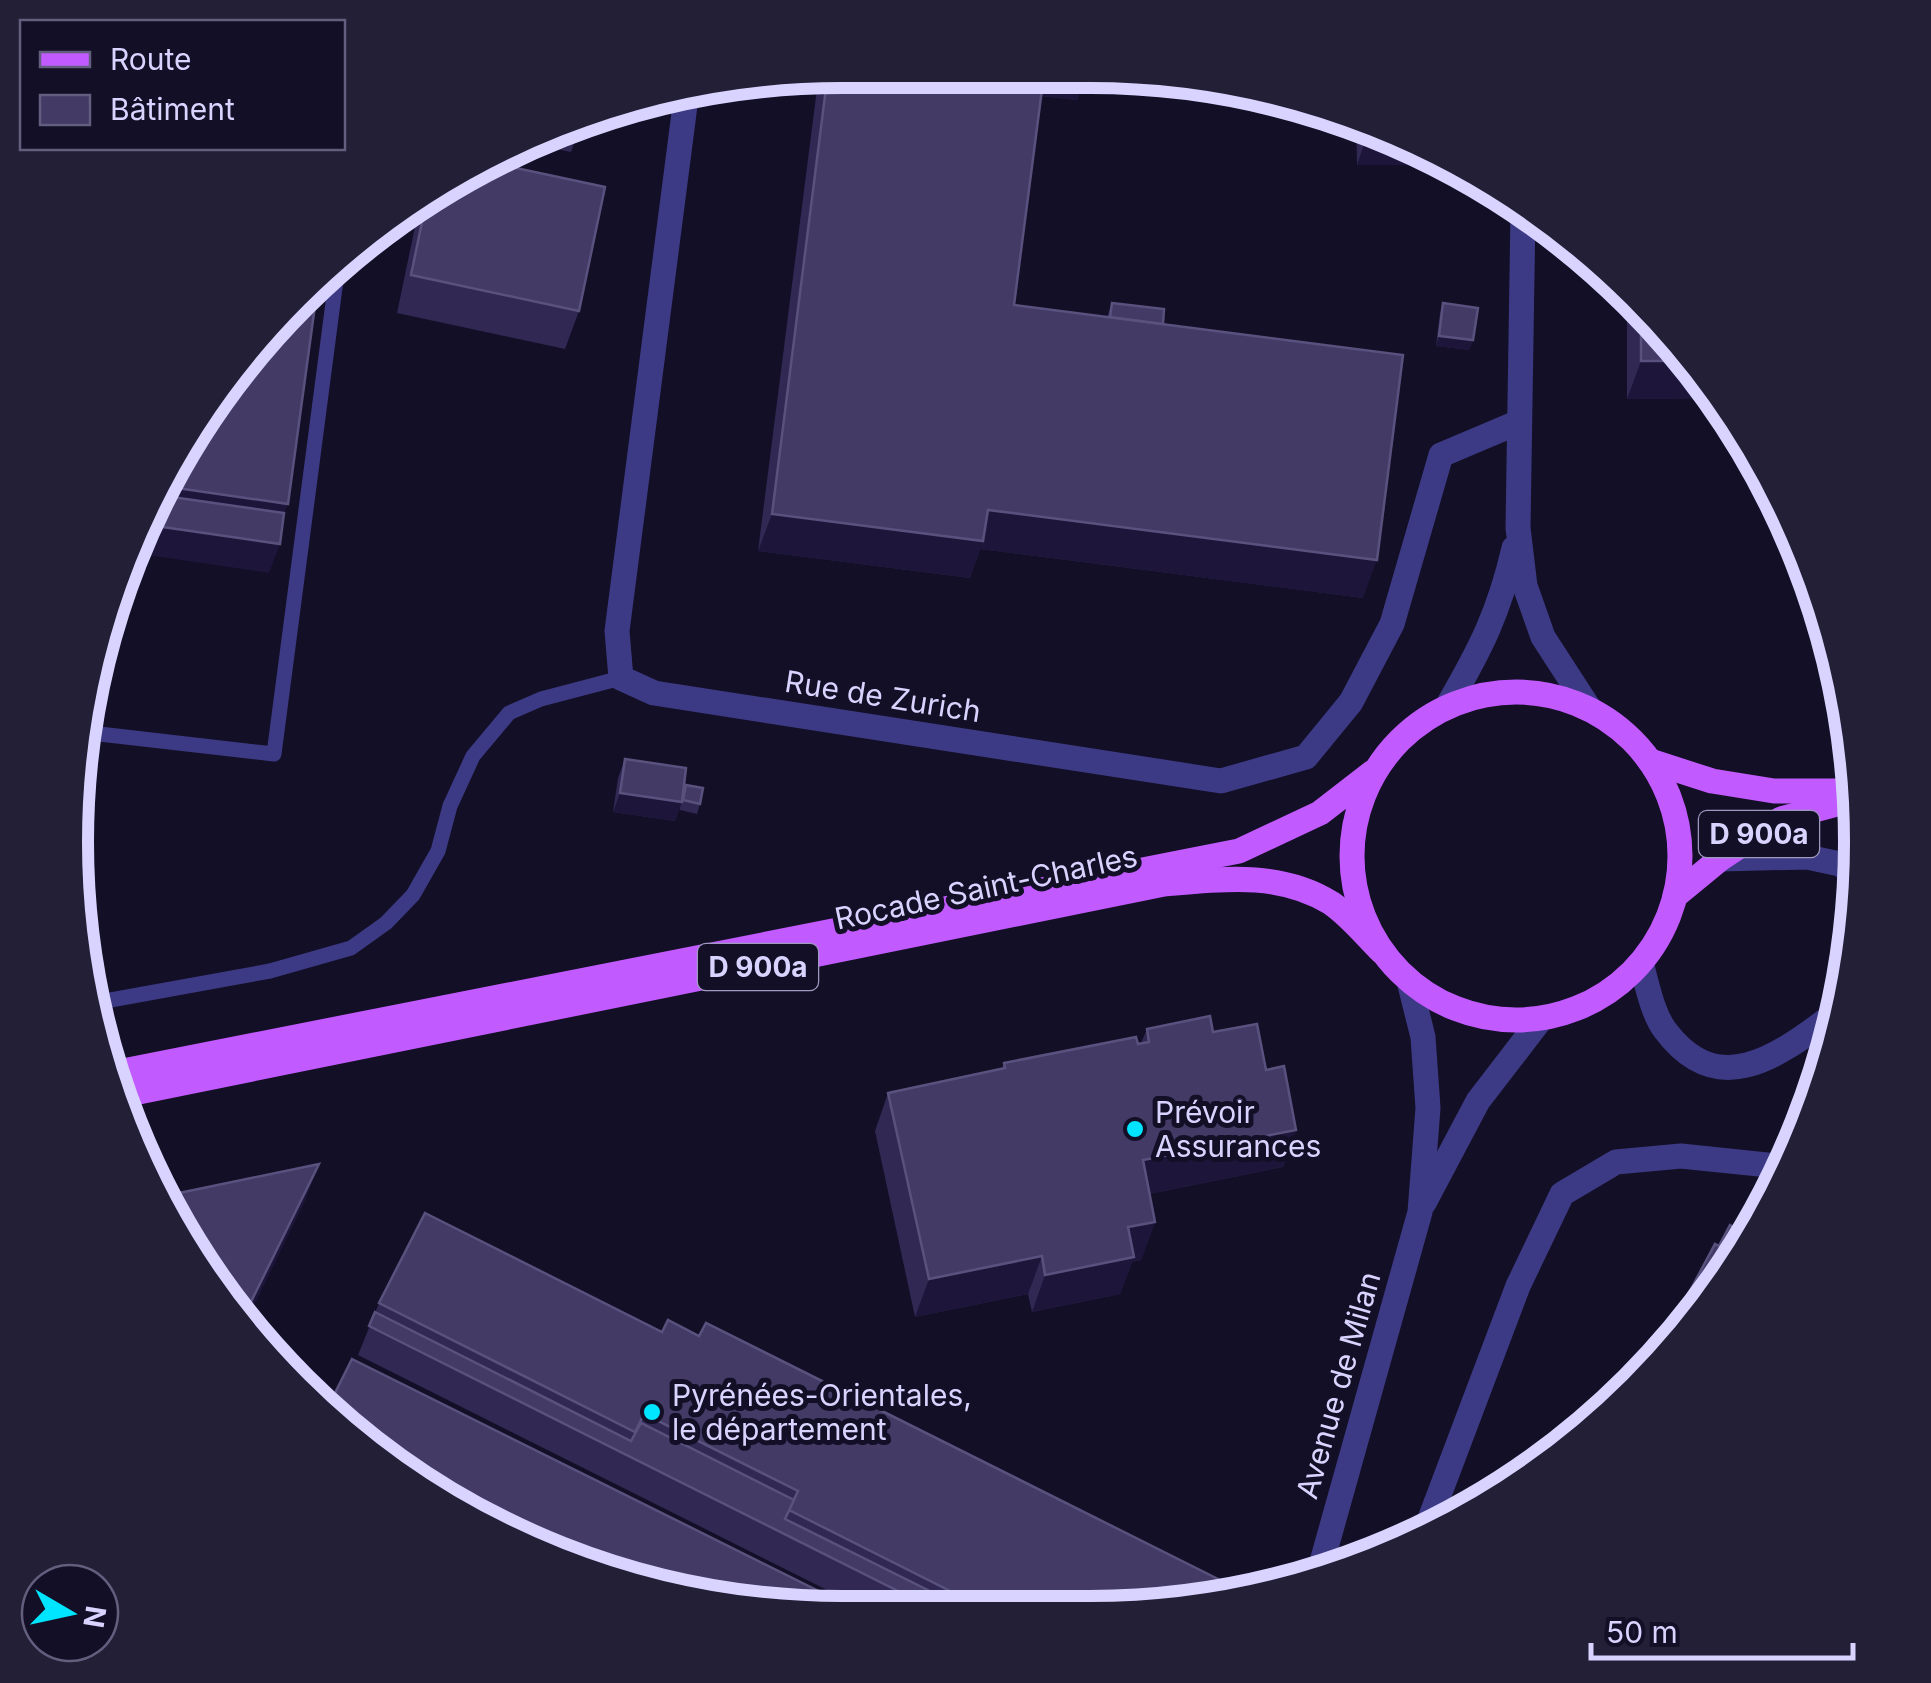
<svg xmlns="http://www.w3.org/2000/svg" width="1931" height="1683" font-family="Inter,sans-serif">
	<rect width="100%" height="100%" fill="#130f26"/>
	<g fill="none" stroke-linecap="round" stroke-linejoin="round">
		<g stroke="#3d3a85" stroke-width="15">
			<polyline points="82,732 274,754 339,257"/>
			<polyline points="94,1003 270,971 351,948 386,923 413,895 438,851 450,806 473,756 509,713 541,699 621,678"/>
		</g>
		<g stroke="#3d3a85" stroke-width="25">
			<polyline points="687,90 617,631 621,678 654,693 1221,781 1306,757 1351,702 1392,624 1441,455 1519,422"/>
			<polyline points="1523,212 1518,528 1525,586 1543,637 1589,708"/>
			<path d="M1448 705C1481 648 1499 613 1514 548"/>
			<polyline points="1720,859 1807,857 1840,864 1859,878"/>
			<path d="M1641 963C1647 983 1652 1013 1665 1030 1721 1105 1784 1051 1840 1010"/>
			<polyline points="1424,1203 1478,1101 1541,1019"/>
			<polyline points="1425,1532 1518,1286 1562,1194 1616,1162 1681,1156 1787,1167"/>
			<polyline points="1318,1576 1420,1212 1428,1108 1423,1037 1409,981"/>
		</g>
		<g stroke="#c25bff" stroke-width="25">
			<circle cx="1516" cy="856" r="164"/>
			<polyline points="1650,761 1712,781 1774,791 1851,791"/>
			<polyline points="1675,896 1720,859 1781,819 1856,799"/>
			<polyline points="108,1074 1239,851 1320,813 1373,772"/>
			<path d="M114 1097 1164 884C1221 879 1280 871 1331 903 1349 915 1366 936 1382 952"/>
		</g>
	</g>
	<g fill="#312854">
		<polygon points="842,70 1086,75 1077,100 1041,96 1014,305 1107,317 1112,303 1163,324 1363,598 980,549 970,578 758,551 819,73"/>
		<polygon points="582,119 571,152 522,142"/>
		<polygon points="1356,119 1456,165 1357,165"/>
		<polygon points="483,161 579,311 565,349 397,313 420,203"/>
		<polygon points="1627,298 1670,333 1717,398 1627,399"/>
		<polygon points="1443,303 1473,340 1469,350 1436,346 1440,313"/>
		<polygon points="625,759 683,792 686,785 700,804 697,814 680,810 680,807 675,821 613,812 618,778"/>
		<polygon points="1147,1029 1213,1032 1266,1070 1296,1130 1283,1167 1149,1194 1155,1222 1141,1260 1132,1262 1120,1294 1032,1312 1028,1294 915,1317 875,1131 888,1093 1002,1068 1004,1063 1141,1043"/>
		<polygon points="379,1303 662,1332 1141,1611 873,1613 358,1355"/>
		<polygon points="352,1359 413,1483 326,1412"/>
	</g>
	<g fill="#1d163a">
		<polygon points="1040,74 1086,75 1077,100 1032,95"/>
		<polygon points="1370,127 1373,127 1456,165 1357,165"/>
		<polygon points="1439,336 1473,340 1469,350 1436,346"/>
		<polygon points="1641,361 1690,361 1717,398 1627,399"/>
		<polygon points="163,486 288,504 274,542 142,523"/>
		<polygon points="988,510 1377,560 1363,598 980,549 970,578 758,551 772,514"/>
		<polygon points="142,524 280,544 269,573 127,552"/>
		<polygon points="620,793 682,802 675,821 613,812"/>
		<polygon points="1296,1130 1283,1167 1129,1198 1143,1160"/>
		<polygon points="319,1164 305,1201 246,1322 243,1318"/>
		<polygon points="1155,1222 1141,1260 1132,1262 1120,1294 1032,1312 1045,1275 1128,1227"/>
		<polygon points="1042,1256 1028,1294 915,1317 929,1279"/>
	</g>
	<g fill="#433a66" stroke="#5a527e" stroke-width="2.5">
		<polygon points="842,70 1044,74 1014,305 1403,355 1377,560 988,510 983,541 772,514 828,72"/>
		<polygon points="483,161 605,187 579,311 411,275 427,198"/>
		<polygon points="319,276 288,504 163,486 229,372"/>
		<polygon points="1112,303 1164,309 1163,324 1110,317"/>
		<polygon points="1443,303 1478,308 1473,340 1439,336"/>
		<polygon points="1641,309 1670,333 1690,361 1641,361"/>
		<polygon points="158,495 284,513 280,544 142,524"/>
		<polygon points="625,759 686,768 682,802 620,793"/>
		<polygon points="686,785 703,788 700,804 683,800"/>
		<polygon points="1210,1016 1213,1032 1257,1024 1266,1070 1284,1066 1296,1130 1143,1160 1155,1222 1128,1227 1134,1257 1045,1275 1042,1256 929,1279 888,1093 1005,1068 1004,1063 1136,1037 1138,1044 1149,1042 1147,1029"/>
		<polygon points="319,1164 243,1318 174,1228 160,1197"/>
		<polygon points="1769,1186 1777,1190 1701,1312 1655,1361 1653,1360 1715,1244 1733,1253"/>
		<polygon points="425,1213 662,1332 668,1320 699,1336 706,1323 1222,1581 1214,1597 1141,1611 992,1612 789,1510 798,1491 644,1414 635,1432 379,1303"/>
		<polygon points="1730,1225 1744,1233 1733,1253 1719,1246"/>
		<polygon points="375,1312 631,1441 641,1423 794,1500 785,1519 972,1612 940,1612 369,1326"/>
		<polygon points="352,1359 863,1613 841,1613 692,1598 547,1554 413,1483 376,1453 367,1432 326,1411"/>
	</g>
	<g fill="#00e5ff" stroke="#130f26" stroke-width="4">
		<circle cx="1135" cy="1129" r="10"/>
		<circle cx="652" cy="1412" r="10"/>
	</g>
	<g text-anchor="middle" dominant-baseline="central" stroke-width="10" stroke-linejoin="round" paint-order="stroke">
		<g fill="#130f26" stroke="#9e99be" stroke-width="2.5">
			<rect x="1699" y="811" width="120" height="46" rx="8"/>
			<rect x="698" y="944" width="120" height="46" rx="8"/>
		</g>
		<g font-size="28" font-weight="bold" fill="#d9d4ff">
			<text x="1759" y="834">D 900a</text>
			<text x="758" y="967">D 900a</text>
		</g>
		<g font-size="30" fill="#d9d4ff" stroke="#130f26">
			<text transform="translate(883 696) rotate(9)">Rue de Zurich</text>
			<text transform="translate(986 887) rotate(-12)">Rocade Saint-Charles</text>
			<text transform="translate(1338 1385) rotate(-74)">Avenue de Milan</text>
		</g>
		<g font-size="30" fill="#d9d4ff" stroke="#130f26" text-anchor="start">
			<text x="1155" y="1112">Prévoir<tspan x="1155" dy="34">Assurances</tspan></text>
			<text x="672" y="1395">Pyrénées-Orientales,<tspan x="672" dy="34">le département</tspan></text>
		</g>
	</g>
	<path d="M0 0H1931V1683H0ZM842 88H1090A754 754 0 0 1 1844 842V842A754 754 0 0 1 1090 1596H842A754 754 0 0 1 88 842V842A754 754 0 0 1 842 88Z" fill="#231f37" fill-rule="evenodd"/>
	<path fill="none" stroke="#d9d4ff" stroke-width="12" d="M842 88H1090A754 754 0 0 1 1844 842V842A754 754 0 0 1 1090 1596H842A754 754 0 0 1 88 842V842A754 754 0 0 1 842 88Z"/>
	<rect x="20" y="20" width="325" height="130" fill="#130f26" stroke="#625e7d" stroke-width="2.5"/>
	<rect x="40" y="52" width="50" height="15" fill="#c25bff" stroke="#625e7d" stroke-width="2.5"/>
	<text x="110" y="70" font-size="30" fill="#d9d4ff">Route</text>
	<rect x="40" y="95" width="50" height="30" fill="#433a66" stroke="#625e7d" stroke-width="2.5"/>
	<text x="110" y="120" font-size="30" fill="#d9d4ff">Bâtiment</text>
	<g transform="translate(70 1613) rotate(99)"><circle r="48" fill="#130f26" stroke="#625e7d" stroke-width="2.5"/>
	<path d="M0-8L18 38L0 25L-18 38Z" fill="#00e5ff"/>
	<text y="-15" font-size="28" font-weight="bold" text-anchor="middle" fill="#d9d4ff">N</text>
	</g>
	<path d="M1591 1643v15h262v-15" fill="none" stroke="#d9d4ff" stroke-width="5"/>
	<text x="1606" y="1643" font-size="30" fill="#d9d4ff" stroke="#130f26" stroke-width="8" paint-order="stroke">50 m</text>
</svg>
